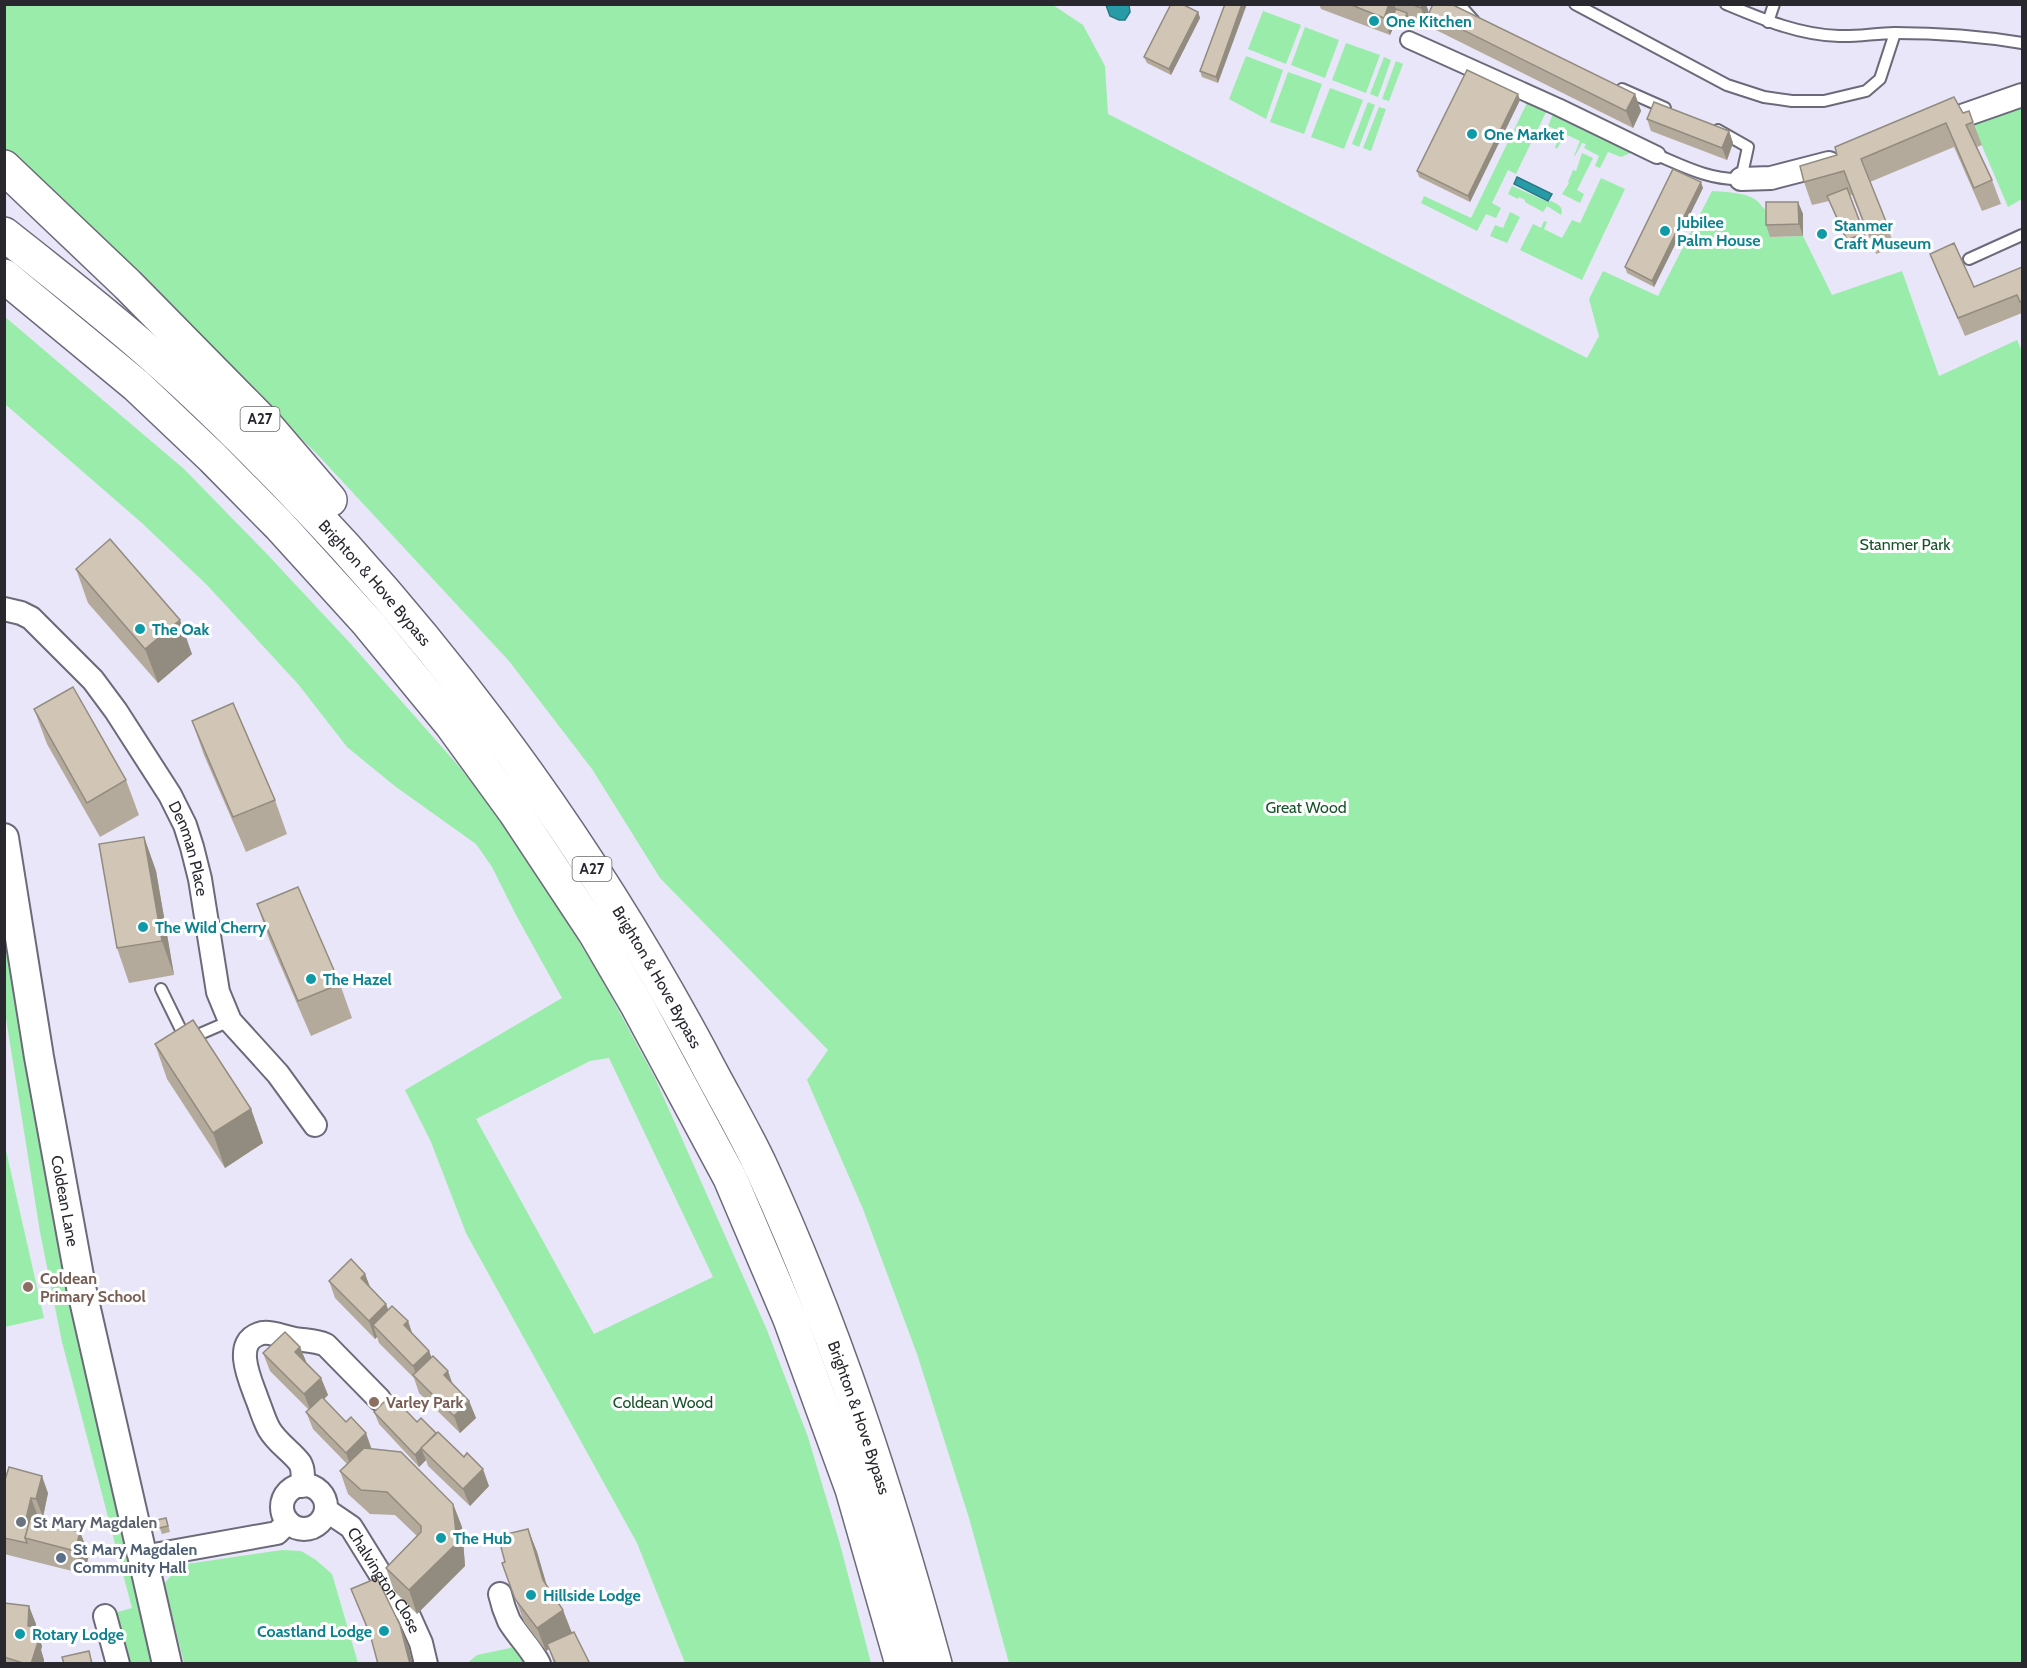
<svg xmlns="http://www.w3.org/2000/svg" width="2027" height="1668" font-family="Cabin,sans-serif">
	<rect width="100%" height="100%" fill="#e9e6f9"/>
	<g fill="#9aecaa" fill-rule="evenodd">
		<path d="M4 5H1053L1083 25 1105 66 1108 114 1587 358 1599 336 1589 299 1603 271 1658 296 1712 191C1726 192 1744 192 1756 200 1761 204 1764 210 1770 214L1771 237 1803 236 1832 295 1902 271 1939 376 2017 340 2022 351V1663H1009L969 1518 917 1354 863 1209 807 1080 828 1050 660 878 592 769 509 661 316 453 5 153Z"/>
		<polygon points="1263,11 1301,25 1286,64 1248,49"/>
		<polygon points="1305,27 1339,40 1325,78 1291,65"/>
		<polygon points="1346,43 1380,55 1366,93 1332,80"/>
		<polygon points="1246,56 1283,70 1266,119 1229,99"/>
		<polygon points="1384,57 1391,60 1378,97 1370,94"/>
		<polygon points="1396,61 1403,64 1389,101 1382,99"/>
		<polygon points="1288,72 1322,84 1304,134 1270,122"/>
		<polygon points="1330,88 1363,100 1344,149 1311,137"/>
		<polygon points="2022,100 2022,199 2008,207 1971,120"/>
		<polygon points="1528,101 1547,110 1516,174 1508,170 1492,203 1501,208 1496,218 1486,214 1477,231 1421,203 1424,196 1471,218"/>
		<polygon points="1368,102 1375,105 1359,147 1352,144"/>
		<polygon points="1379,107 1386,109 1371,151 1363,148"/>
		<polygon points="1553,114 1633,152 1621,157 1608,152 1600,168 1595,166 1599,156 1584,148 1586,144 1582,143 1575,156 1574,156 1580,141 1565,134 1557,149 1555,147 1562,132 1548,126"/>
		<polygon points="1582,153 1593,158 1577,190 1584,194 1580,203 1562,194 1569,183 1568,182 1573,170 1576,171"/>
		<polygon points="1601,178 1625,189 1582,280 1520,250 1533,224 1541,228 1544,221 1547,222 1544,229 1562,238 1572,220 1580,223"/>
		<path d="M1512 186 1548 202 1551 201C1558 204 1564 207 1561 215L1547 206 1543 212 1525 202V200L1519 197 1518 199 1508 194Z"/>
		<polygon points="1510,212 1520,217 1507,243 1490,236 1495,225 1503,228"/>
		<path d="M4 316 184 469 266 553 350 643 456 763 490 805 547 890 600 976 655 1078 767 1330 808 1437 840 1544 871 1663H685L637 1543 466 1233 431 1142 405 1090 562 998 516 915 492 867 476 844 396 787 347 747 298 684 207 585 143 524 5 404ZM609 1058 713 1277 594 1334 476 1119 590 1061Z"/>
		<polygon points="4,906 158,1663 107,1663 97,1618 132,1608 62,1342 40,1232 5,1012"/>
		<polygon points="5,1146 44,1318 5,1327 4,1327"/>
		<polygon points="282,1550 301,1551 316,1560 332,1574 358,1663 184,1663 164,1584 180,1565"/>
		<polygon points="519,1646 531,1664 466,1664 477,1655"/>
	</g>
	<g fill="#279ca7" stroke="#287983" stroke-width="1.5">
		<polygon points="1106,5 1129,5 1130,12 1125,20 1119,20 1110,16"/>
		<polygon points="1517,177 1552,194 1548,201 1514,184"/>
	</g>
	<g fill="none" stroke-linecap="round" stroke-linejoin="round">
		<g stroke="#6c697a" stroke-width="14">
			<g id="service">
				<polyline points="1459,4 1474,21"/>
				<path d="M1575 4 1727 85 1764 97 1792 101H1824L1866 91 1880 79 1895 33C1876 33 1857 37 1839 36 1799 35 1762 19 1726 4"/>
				<polyline points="1768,22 1774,4"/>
				<path d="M1895 33C1938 33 1980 36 2022 43"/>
				<polyline points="1622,89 1665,108"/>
				<path d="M1657 155C1685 167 1710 180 1741 179L1748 147 1718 130"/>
				<polyline points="1969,259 2022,235"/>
				<polyline points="161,989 186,1040 230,1021"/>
			</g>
		</g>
		<g stroke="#6c697a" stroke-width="20">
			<polyline id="pedestrian" points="1409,40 1558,107 1657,155"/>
		</g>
		<g stroke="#6c697a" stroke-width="26">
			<g id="minor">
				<polyline points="1942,123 2022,95"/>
				<polyline points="1741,179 1771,178 1829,163"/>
				<path id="s1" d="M4 609 21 613 31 618 93 680 116 711 170 795 185 825 192 847 200 879 218 992 230 1021 278 1074 315 1125"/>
				<circle cx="304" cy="1507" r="22"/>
				<path d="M302 1486C303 1478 304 1470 300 1463 291 1451 277 1443 269 1429 264 1420 261 1409 257 1399 251 1382 232 1343 259 1334 268 1330 285 1337 295 1339 306 1341 315 1340 326 1345L379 1399"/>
				<path id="s2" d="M326 1510 351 1527 387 1585 408 1614 421 1643 426 1664"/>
				<polyline points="143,1557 277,1533 288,1522"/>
				<path d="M500 1594C502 1603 505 1612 509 1621 518 1636 531 1648 539 1664"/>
				<polyline points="105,1616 118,1664"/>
			</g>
		</g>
		<g stroke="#6c697a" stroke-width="32">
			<g id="tertiary">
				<path id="s3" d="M4 838 39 1057 81 1287 167 1664"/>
			</g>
		</g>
		<g stroke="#6c697a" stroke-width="36">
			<g id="trunk">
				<polyline points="4,167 128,285 264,423 330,500"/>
				<path id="s4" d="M4 234C57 276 110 317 160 362 225 420 286 483 345 547 484 701 603 870 701 1053 721 1092 744 1130 762 1169 835 1328 889 1495 935 1664"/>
				<polyline points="4,276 136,385 213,458 279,525 368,623 451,724 515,812 595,933 637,1005 730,1178 790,1319 852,1489 902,1664"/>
			</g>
		</g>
		<use href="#service" stroke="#fff" stroke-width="10"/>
		<use href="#pedestrian" stroke="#fff" stroke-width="16"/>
		<use href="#minor" stroke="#fff" stroke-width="22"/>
		<use href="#tertiary" stroke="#fff" stroke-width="28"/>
		<use href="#trunk" stroke="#fff" stroke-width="33"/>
	</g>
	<g fill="#b4aa9c">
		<polygon points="1225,4 1218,83 1202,77 1200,71"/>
		<polygon points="1319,4 1426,4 1430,17 1427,26 1409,19 1406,28 1395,24 1390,35 1321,9"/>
		<polygon points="1198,12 1200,18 1171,75 1147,63 1144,57"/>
		<polygon points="1429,13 1635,94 1641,111 1633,128 1436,30"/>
		<polygon points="1520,100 1470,202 1419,177 1417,171"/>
		<polygon points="1963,113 1973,122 1982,145 1977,147 1992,180 2001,204 1982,211 1954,147 1870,182 1895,247 1876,254 1852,195 1850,195 1869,244 1851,252 1829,201 1812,205 1804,182 1837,155"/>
		<polygon points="1647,119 1729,131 1733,143 1727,160 1651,131"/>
		<polygon points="1703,188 1654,287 1627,273 1625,267"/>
		<polygon points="1798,202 1803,214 1803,236 1770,237 1766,225"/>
		<polygon points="1930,254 1974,287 2022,267 2022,313 1965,336 1937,271"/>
		<polygon points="76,569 192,654 158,683 88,603"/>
		<polygon points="34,709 126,780 139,815 100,837 47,744"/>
		<polygon points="192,721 275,800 287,834 246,852 204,755"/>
		<polygon points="144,837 156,871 174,975 129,983 117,948"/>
		<polygon points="257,904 340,984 352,1018 311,1036 269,939"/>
		<polygon points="155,1044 251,1109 263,1143 225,1168 167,1079"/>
		<polygon points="365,1274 370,1288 386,1304 388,1310 408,1321 412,1333 429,1351 431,1357 452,1383 469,1401 476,1418 460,1433 419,1393 414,1378 379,1343 377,1337 375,1339 335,1298 329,1281"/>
		<polygon points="300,1347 306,1362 321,1378 328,1395 324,1399 372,1449 453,1504 462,1527 465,1566 417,1614 394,1591 386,1568 417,1536 395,1515 370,1514 348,1494 340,1471 347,1464 313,1429 306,1412 309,1410 270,1371 263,1353"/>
		<polygon points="374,1412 417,1422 489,1486 470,1506 428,1466 426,1460 419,1467 379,1424"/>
		<polygon points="4,1483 48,1493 43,1517 38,1516 36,1521 80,1532 89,1555 84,1574 4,1554"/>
		<polygon points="157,1520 168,1524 170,1532 162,1534"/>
		<polygon points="528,1529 537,1552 546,1584 572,1633 590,1664 554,1664 549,1649 546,1651 524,1622 502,1563 505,1562"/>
		<polygon points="351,1589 409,1648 373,1644"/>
		<polygon points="4,1603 36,1624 35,1628 42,1646 41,1650 44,1660 43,1664 4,1664"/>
	</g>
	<g fill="#928b7f">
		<polygon points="1242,4 1247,4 1218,83 1216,77"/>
		<polygon points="1389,4 1394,4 1398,15 1392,18 1395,24 1390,35 1384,18"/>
		<polygon points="1422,4 1426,4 1430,17 1427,26 1421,8"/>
		<polygon points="1198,12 1200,18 1171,75 1169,69"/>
		<polygon points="1407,13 1410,19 1406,28 1404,22"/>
		<polygon points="1518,94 1520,100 1470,202 1468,196"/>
		<polygon points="1635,94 1641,111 1633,128 1626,111"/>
		<polygon points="1729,131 1733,143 1727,160 1722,148"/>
		<polygon points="1701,182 1703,188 1654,287 1652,281"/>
		<polygon points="1798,202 1803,214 1803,236 1799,224"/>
		<polygon points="180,620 192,654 158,683 145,649"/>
		<polygon points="144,837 156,871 174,975 162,941"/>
		<polygon points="251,1109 263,1143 225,1168 213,1133"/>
		<polygon points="365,1274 372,1292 361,1278"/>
		<polygon points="386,1304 393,1322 373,1325 377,1337 375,1339 369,1321"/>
		<polygon points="408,1321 414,1339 404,1325"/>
		<polygon points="300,1347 307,1364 295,1352"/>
		<polygon points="429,1351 436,1368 419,1381 413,1366"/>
		<polygon points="448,1371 454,1388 444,1375"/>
		<polygon points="321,1378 328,1395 311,1412 304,1394"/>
		<polygon points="469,1401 476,1418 460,1433 454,1416"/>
		<polygon points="366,1433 372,1450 352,1470 346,1453"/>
		<polygon points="421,1448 426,1460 419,1467 415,1455"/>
		<polygon points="483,1469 489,1486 470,1506 463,1489"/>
		<polygon points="42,1476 48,1493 43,1517 36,1499"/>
		<polygon points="31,1498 38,1516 31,1540 25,1523"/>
		<polygon points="453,1504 462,1527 465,1566 417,1614 409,1590"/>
		<polygon points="528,1529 537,1552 552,1603 543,1580"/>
		<polygon points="80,1532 89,1555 84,1574 75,1551"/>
		<polygon points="29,1606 36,1624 35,1629 42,1646 41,1650 44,1660 43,1664 31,1664 28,1626"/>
		<polygon points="563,1610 572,1633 546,1651 537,1628"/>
		<polygon points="400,1625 409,1648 413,1664 410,1664"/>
	</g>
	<g fill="#d1c6b5" stroke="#928b7f" stroke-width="1.5">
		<polygon points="1171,4 1182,4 1198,12 1169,69 1144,57"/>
		<polygon points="1225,4 1242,4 1216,77 1200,71"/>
		<polygon points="1349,4 1389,4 1384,18"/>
		<polygon points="1411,4 1422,4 1421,8"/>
		<polygon points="1433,4 1451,4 1635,94 1626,111 1429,13"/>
		<polygon points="1396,9 1407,13 1404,22 1392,18"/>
		<polygon points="1467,70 1518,94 1468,196 1417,171"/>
		<polygon points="1954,97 1963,113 1969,111 1973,122 1966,125 1992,180 1974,188 1946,123 1861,159 1887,224 1867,231 1844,171 1804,182 1800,166 1837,155 1835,147"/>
		<polygon points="1654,102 1729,131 1722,148 1647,119"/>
		<polygon points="1673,169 1701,182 1652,281 1625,267"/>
		<polygon points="1847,188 1864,233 1847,240 1827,196"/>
		<polygon points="1766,202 1798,202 1799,224 1766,225"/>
		<polygon points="1954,243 1974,287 2022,267 2022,301 2020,302 2017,295 1958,318 1930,254"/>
		<polygon points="110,539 180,620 145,649 76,569"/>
		<polygon points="73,687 126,780 87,803 34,709"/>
		<polygon points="233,703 275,800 233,817 192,721"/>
		<polygon points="144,837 162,941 117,948 99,844"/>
		<polygon points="298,887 340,984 298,1001 257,904"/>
		<polygon points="193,1020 251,1109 213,1133 155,1044"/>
		<polygon points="351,1259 365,1274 361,1278 386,1304 369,1321 329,1281"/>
		<polygon points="392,1306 408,1321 404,1325 429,1351 413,1366 373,1325"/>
		<polygon points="285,1332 300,1347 295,1352 321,1378 304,1394 263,1353"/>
		<polygon points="433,1356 448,1371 444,1375 469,1401 454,1416 413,1375"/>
		<polygon points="391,1395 417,1422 421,1418 436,1433 415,1455 374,1412"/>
		<polygon points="322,1397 346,1422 351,1417 366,1433 346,1453 306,1412"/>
		<polygon points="438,1432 464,1457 467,1453 483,1469 463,1489 421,1448"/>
		<polygon points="364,1448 401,1452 453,1504 457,1543 409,1590 386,1568 421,1532 421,1526 387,1492 361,1490 340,1471"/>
		<polygon points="9,1467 42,1476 36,1499 31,1498 25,1523 29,1524 25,1538 27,1543 4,1538 4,1483"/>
		<polygon points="166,1518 168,1526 159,1528 157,1520"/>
		<polygon points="30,1519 80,1532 75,1551 25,1538"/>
		<polygon points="528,1529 543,1580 563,1610 537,1628 515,1599 502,1563 505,1562 498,1536"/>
		<polygon points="377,1578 400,1625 410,1664 378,1664 370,1634 351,1589"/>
		<polygon points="4,1603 29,1606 28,1626 36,1628 32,1640 38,1642 31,1664 26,1664 4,1657"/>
		<polygon points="574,1632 590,1664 556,1664 547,1644"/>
		<polygon points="89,1651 92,1664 64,1664 62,1657"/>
	</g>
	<g fill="#0f9aa8" stroke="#fff" stroke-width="2">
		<circle cx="1374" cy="21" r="6"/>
		<circle cx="1472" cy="134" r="6"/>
		<circle cx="1665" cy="231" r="6"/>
		<circle cx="1822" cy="234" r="6"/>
		<circle cx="140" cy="629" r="6"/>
		<circle cx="143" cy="927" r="6"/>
		<circle cx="311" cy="979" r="6"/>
		<circle cx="441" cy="1538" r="6"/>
		<circle cx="531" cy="1595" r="6"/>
		<circle cx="384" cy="1631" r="6"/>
		<circle cx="20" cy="1634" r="6"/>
	</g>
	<g fill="#8d6e63" stroke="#fff" stroke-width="2">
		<circle cx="28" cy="1287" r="6"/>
		<circle cx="374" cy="1402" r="6"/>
	</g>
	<circle fill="#6b7280" stroke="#fff" stroke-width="2" cx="21" cy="1522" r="6"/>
	<circle fill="#5c6f8a" stroke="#fff" stroke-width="2" cx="61" cy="1558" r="6"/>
	<g text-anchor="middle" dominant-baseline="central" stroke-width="6" stroke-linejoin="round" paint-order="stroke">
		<g fill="#fff" stroke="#69686d" stroke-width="1.5">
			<rect x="240.5" y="407" width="39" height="24" rx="4.5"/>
			<rect x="572.5" y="857" width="39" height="24" rx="4.5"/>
		</g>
		<g font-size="15" font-weight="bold" fill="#29282f">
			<text x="260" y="419">A27</text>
			<text x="592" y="869">A27</text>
		</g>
		<g font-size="16" font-weight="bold" fill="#0d838f" stroke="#fff" text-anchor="start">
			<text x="1386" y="21">One Kitchen</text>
			<text x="1484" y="134">One Market</text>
			<text x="1677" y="222">Jubilee<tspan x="1677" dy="18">Palm House</tspan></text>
			<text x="1834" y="225">Stanmer<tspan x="1834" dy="18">Craft Museum</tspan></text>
			<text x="152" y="629">The Oak</text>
			<text x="155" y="927">The Wild Cherry</text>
			<text x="323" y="979">The Hazel</text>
			<text x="453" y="1538">The Hub</text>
			<text x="543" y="1595">Hillside Lodge</text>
			<text x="372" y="1631" text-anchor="end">Coastland Lodge</text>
			<text x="32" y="1634">Rotary Lodge</text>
		</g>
		<g font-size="16" fill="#175328" stroke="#fff">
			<text x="1905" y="544">Stanmer Park</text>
			<text x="1306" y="807">Great Wood</text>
			<text x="663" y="1402">Coldean Wood</text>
		</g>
		<g font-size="16" fill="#29282f" stroke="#fff">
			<text stroke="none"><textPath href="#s4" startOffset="510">Brighton &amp; Hove Bypass</textPath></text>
			<text stroke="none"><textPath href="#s1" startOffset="312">Denman Place</textPath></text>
			<text stroke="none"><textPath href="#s4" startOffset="996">Brighton &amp; Hove Bypass</textPath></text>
			<text stroke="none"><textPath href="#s3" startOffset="368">Coldean Lane</textPath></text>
			<text stroke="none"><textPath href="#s4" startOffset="1482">Brighton &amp; Hove Bypass</textPath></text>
			<text stroke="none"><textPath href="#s2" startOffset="93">Chalvington Close</textPath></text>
		</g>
		<g font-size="16" font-weight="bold" fill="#785e54" stroke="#fff" text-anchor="start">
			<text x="40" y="1278">Coldean<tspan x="40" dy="18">Primary School</tspan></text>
			<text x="386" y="1402">Varley Park</text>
		</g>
		<g font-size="16" font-weight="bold" fill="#5b616d" stroke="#fff" text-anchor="start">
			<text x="33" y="1522">St Mary Magdalen</text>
		</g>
		<g font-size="16" font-weight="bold" fill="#4e5e75" stroke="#fff" text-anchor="start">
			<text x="73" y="1549">St Mary Magdalen<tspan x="73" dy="18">Community Hall</tspan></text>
		</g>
	</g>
	<rect width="2027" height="1668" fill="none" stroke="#29282f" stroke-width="12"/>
</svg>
